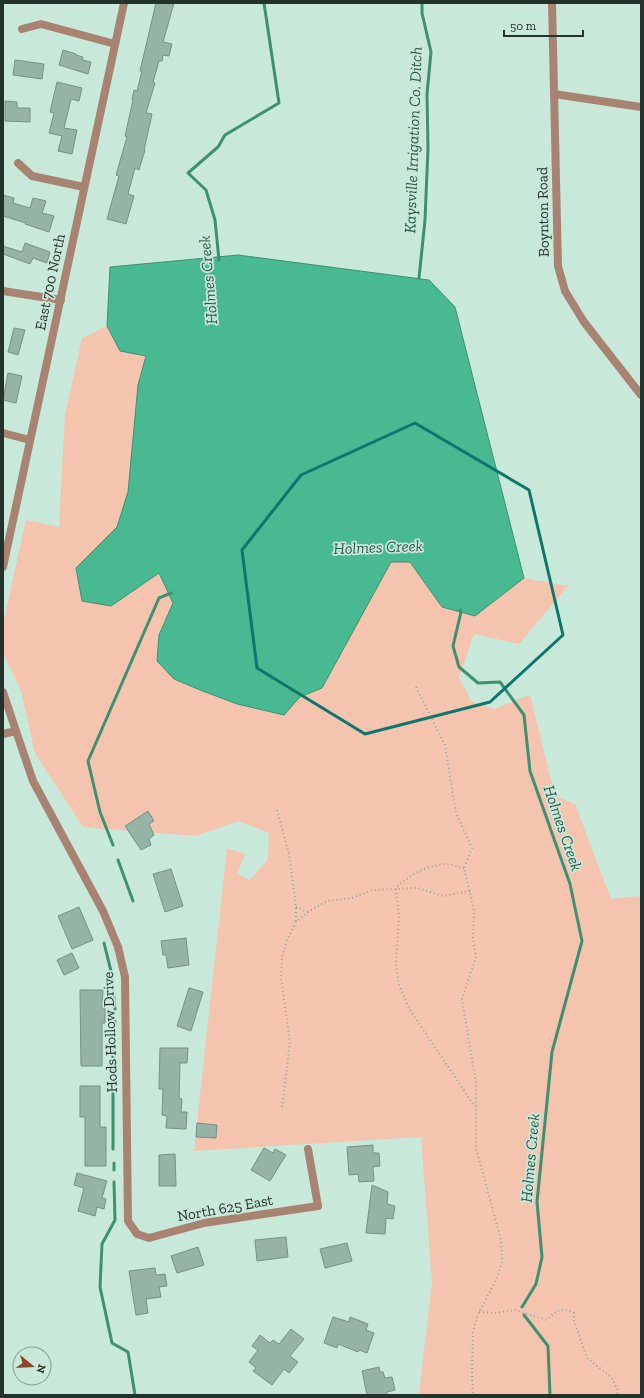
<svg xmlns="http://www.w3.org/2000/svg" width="644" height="1398" font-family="'Zilla Slab',serif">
	<rect width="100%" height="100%" fill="#c8e8da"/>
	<polygon fill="#f5c4ae" points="107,326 120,351 146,356 138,385 128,492 117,527 76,568 111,606 159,573 173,603 159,635 174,679 200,690 237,704 284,715 300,697 322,688 390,562 410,562 442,607 475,616 524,578 568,586 519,644 474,634 459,677 471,701 494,709 530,695 555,796 575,804 611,899 641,896 641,1395 419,1395 432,1282 421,1137 194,1151 227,848 245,854 237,874 250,880 268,859 269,833 239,821 196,836 83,827 35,753 21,691 3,653 3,624 26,520 59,527 65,415 82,338"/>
	<polygon fill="#48b991" stroke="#3e9073" points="238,255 429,280 455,307 524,578 475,616 442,607 410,562 391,562 322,688 300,697 284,715 237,704 200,690 174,679 157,661 159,635 173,603 159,573 111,606 82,601 76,568 117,527 128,492 138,385 146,356 120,351 107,326 110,267"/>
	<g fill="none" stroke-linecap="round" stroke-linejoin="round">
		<g stroke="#3e9073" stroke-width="3">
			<polyline points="219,260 215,220 206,190 188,173 218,147 225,135 279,103 264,3"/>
			<polyline points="419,278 425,220 428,148 427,94 431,52 422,13 422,3"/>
			<polyline points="460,610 461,612 453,646 459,667 478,683 500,682 524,715 530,771 570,884 582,941 552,1052 537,1202 542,1257 536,1284 522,1307"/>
			<polyline points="113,845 100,812 88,761 159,598 171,593"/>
			<polyline points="118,860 133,901"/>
			<polyline points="104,943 111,971 115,1009"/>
			<polyline points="114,1039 115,1021"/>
			<polyline points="113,1073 113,1048"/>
			<polyline points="113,1149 113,1085"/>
			<polyline points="114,1170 114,1163"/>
			<polyline points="114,1182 115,1220 102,1244 100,1287 112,1343 128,1352 135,1395"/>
			<polyline points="524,1315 548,1346 550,1395"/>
		</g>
	</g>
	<g fill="#95b4a6" stroke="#749285">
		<polygon points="156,3 174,3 163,42 172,44 169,56 163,55 162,61 159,61 153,82 155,83 146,113 152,114 144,150 145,150 139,170 135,168 128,194 134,196 126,224 107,219 119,176 116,175 127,137 125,136 133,100 132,100 134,90 137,91 142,71 140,71"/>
		<polygon points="63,50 76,54 76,55 83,57 82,60 91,62 88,74 59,65"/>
		<polygon points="15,60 44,64 42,79 13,75"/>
		<polygon points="57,82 82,88 79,101 71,99 64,128 77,130 72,154 58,151 62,136 49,133 54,113 50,112"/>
		<polygon points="5,101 17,102 17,108 30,108 30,122 5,121"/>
		<polygon points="3,195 14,198 13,203 30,208 33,198 46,201 42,213 54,216 49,232 25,224 26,223 3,216"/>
		<polygon points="25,243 50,252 47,263 33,258 30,264 3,254 3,246 22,252"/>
		<polygon points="14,328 25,330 18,355 8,352"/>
		<polygon points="8,373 22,376 16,403 3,400"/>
		<polygon points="148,811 154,821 149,824 154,835 149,839 151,845 141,850 125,826"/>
		<polygon points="171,869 183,906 165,912 153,874"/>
		<polygon points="79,907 93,940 72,949 58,916"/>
		<polygon points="186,938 189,965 168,968 166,955 163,955 161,941"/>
		<polygon points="72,953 79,968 64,975 57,960"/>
		<polygon points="189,988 203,992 191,1031 177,1026"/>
		<polygon points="80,990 103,990 102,1008 105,1008 105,1023 102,1023 102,1066 81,1066"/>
		<polygon points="160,1048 188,1048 187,1063 180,1063 179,1098 182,1099 181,1112 187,1112 186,1129 166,1128 167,1116 162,1115 163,1089 159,1089"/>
		<polygon points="80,1086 100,1086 100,1127 106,1127 106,1166 85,1166 85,1117 80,1117"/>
		<polygon points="197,1123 217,1125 216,1138 196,1137"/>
		<polygon points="373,1145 373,1153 379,1153 380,1166 373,1167 374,1181 359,1182 358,1174 349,1175 347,1147"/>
		<polygon points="264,1148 273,1153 275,1149 286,1155 270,1181 251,1170"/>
		<polygon points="175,1154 176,1186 159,1186 159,1155"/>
		<polygon points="77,1173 107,1181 102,1198 106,1199 104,1209 97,1207 95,1216 78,1211 84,1188 74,1185"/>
		<polygon points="372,1185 388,1192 387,1204 395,1206 393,1219 386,1218 385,1234 366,1233"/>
		<polygon points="286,1237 288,1257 257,1261 255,1240"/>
		<polygon points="347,1243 352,1261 325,1268 320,1249"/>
		<polygon points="198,1247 204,1265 177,1273 171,1256"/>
		<polygon points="155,1268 156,1275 165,1274 167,1286 159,1287 161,1297 146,1299 148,1313 136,1315 129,1271"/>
		<polygon points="333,1317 349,1322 350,1317 368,1324 366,1330 374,1333 367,1353 359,1350 358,1352 338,1344 337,1348 324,1343"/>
		<polygon points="291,1329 304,1339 290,1356 298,1362 289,1373 284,1369 272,1385 253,1371 256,1368 249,1362 258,1350 252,1346 260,1335 270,1343 273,1340 279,1344"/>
		<polygon points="379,1367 380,1372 383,1372 385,1378 392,1377 395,1390 387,1392 387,1395 367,1395 362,1371"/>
	</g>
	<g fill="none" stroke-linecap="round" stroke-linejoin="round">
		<g stroke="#8da69b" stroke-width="2" stroke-dasharray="1 3" stroke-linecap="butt">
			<polyline points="416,687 445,745 456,813 472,848 464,868 474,911 473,938 476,957 462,999 476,1084 476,1148 501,1240 502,1261 497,1278 479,1312 473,1331 472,1375 473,1395"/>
			<polyline points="277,810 289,854 296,907 296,922"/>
			<path d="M464 868C459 867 452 864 446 864 425 866 411 874 396 888L399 916 396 963 399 985 410 1010 475 1107"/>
			<polyline points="296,907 308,912"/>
			<polyline points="282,1107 290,1042 281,978 282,957 287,940 296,922 308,912 327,901 352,898 372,890 418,888 443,896 470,891"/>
			<path d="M479 1312 494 1313 515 1310 547 1320C557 1311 561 1306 574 1313V1321L587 1358 611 1377 618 1390 617 1395"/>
		</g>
		<g stroke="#a98372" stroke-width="8">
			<polyline points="552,3 558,266 565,291 584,322 641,395"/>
			<polyline points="22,29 41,24 115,44"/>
			<polyline points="554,94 641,107"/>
			<polyline points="18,163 32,176 84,187"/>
			<polyline points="3,291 61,300"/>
			<polyline points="3,433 30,440"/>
			<polyline points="3,567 124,3"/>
			<polyline points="3,692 16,731 3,734"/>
			<polyline points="16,731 33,781 103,911 118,947 125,977 128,1221 137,1234 149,1238 204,1223 318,1206 308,1149"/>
		</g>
	</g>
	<path fill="none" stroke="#0f766e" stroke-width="3" stroke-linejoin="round" d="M415 423 529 490 563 635 490 702 365 734 257 668 242 550 301 475Z"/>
	<g text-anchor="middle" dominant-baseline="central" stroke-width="3.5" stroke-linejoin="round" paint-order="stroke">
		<g font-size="15" fill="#25322c" stroke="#c8e8da">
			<text transform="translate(543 212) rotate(-91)">Boynton Road</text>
			<text transform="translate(50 282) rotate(-78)">East 700 North</text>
			<text transform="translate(110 1032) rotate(-92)">Hods Hollow Drive</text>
			<text transform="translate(225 1208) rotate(-10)">North 625 East</text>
		</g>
		<g font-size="16" font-style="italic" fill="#2b5947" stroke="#c8e8da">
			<text transform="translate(413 140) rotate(-88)">Kaysville Irrigation Co. Ditch</text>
			<text transform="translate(208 280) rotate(-95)">Holmes Creek</text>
			<text transform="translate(378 547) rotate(-2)">Holmes Creek</text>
			<text transform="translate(563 828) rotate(71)">Holmes Creek</text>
			<text transform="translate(530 1158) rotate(-85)">Holmes Creek</text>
		</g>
	</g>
	<rect width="644" height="1398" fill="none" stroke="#25322c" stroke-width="8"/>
	<g transform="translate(32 1366) rotate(108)"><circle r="19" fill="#c8e8da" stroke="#879f94"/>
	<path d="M0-3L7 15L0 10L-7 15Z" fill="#8f4824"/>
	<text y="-6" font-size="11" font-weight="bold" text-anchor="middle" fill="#25322c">N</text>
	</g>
	<path d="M504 30v6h79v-6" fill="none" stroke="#25322c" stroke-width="2"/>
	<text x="510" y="30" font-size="12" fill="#25322c" stroke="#c8e8da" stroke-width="3" paint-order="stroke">50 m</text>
</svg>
